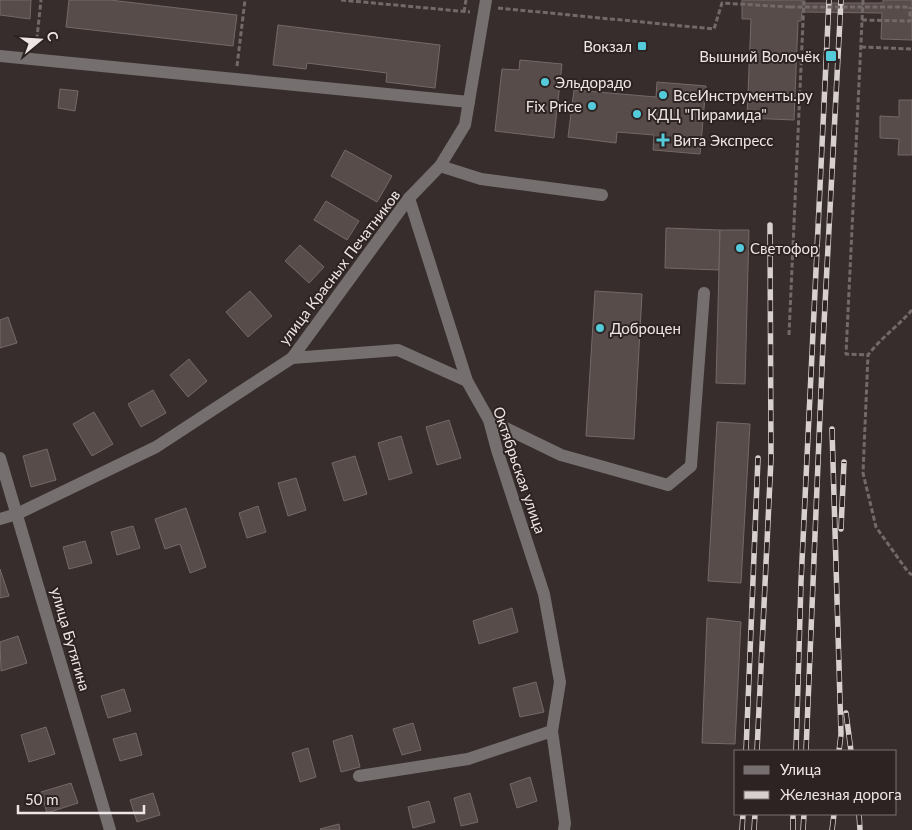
<svg xmlns="http://www.w3.org/2000/svg" width="912" height="830" font-family="Lato,sans-serif">
	<rect width="100%" height="100%" fill="#372d2c"/>
	<g fill="#584c4b" stroke="#756967">
		<polygon points="0,0 31,0 30,19 0,15"/>
		<polygon points="69,0 110,0 237,15 233,46 66,27"/>
		<polygon points="742,0 802,0 802,3 883,3 883,0 912,0 912,40 881,39 882,13 802,12 801,21 798,21 794,120 747,118 751,19 742,19"/>
		<polygon points="278,25 440,45 435,88 386,82 387,73 307,63 306,69 273,65"/>
		<polygon points="520,60 562,64 554,138 495,131 502,69 519,70"/>
		<polygon points="657,82 706,86 700,154 653,150 654,135 617,132 616,143 568,137 574,90 656,97"/>
		<polygon points="60,89 78,91 75,111 58,108"/>
		<polygon points="899,100 912,100 912,155 898,155 899,139 880,138 880,116 899,117"/>
		<polygon points="345,150 392,176 377,202 331,176"/>
		<polygon points="326,201 359,221 347,240 314,220"/>
		<polygon points="666,228 720,230 719,270 665,268"/>
		<polygon points="720,230 749,230 745,384 716,383"/>
		<polygon points="300,245 324,267 309,283 285,261"/>
		<polygon points="250,291 272,316 248,337 226,312"/>
		<polygon points="595,291 642,294 634,439 586,436"/>
		<polygon points="8,317 17,343 0,348 0,320"/>
		<polygon points="189,359 207,381 188,397 170,375"/>
		<polygon points="153,390 166,413 141,427 128,404"/>
		<polygon points="94,412 113,444 92,456 73,424"/>
		<polygon points="449,420 461,458 437,465 426,427"/>
		<polygon points="717,422 750,424 741,583 708,581"/>
		<polygon points="401,436 412,473 389,480 378,443"/>
		<polygon points="47,449 56,480 31,487 23,456"/>
		<polygon points="355,456 367,494 344,501 332,463"/>
		<polygon points="296,478 306,510 288,516 278,483"/>
		<polygon points="258,506 266,532 247,538 239,513"/>
		<polygon points="186,508 206,567 190,573 180,544 165,549 155,519"/>
		<polygon points="133,526 140,548 117,555 111,532"/>
		<polygon points="85,541 92,563 69,569 63,547"/>
		<polygon points="0,569 9,596 0,598"/>
		<polygon points="512,608 518,632 479,644 473,621"/>
		<polygon points="707,618 741,622 735,744 702,743"/>
		<polygon points="18,636 27,663 1,671 0,642"/>
		<polygon points="536,682 544,712 520,717 513,688"/>
		<polygon points="124,689 131,711 108,718 101,696"/>
		<polygon points="413,723 421,750 402,755 393,729"/>
		<polygon points="46,727 55,754 29,762 21,735"/>
		<polygon points="136,733 142,755 120,761 113,739"/>
		<polygon points="352,735 360,767 341,772 333,741"/>
		<polygon points="308,748 316,777 300,782 292,753"/>
		<polygon points="530,777 537,801 517,808 510,784"/>
		<polygon points="71,783 78,803 47,813 41,792"/>
		<polygon points="153,793 160,815 137,822 130,800"/>
		<polygon points="470,793 478,822 461,826 454,798"/>
		<polygon points="429,801 435,822 413,828 408,807"/>
		<polygon points="339,824 340,830 321,830 320,829"/>
	</g>
	<g fill="none" stroke-linecap="round" stroke-linejoin="round">
		<g stroke="#726968" stroke-width="3" stroke-dasharray="5 2.5" stroke-linecap="butt">
			<polyline points="341,0 470,12"/>
			<polyline points="863,0 846,354 868,355"/>
			<polyline points="498,8 714,29 722,3 790,7"/>
			<polyline points="464,12 466,0"/>
			<polyline points="862,20 910,21 910,7"/>
			<polyline points="36,47 41,0"/>
			<polyline points="861,47 912,49"/>
			<polyline points="237,66 245,0"/>
			<path d="M912 310C898 326 881 338 868 355L863 473 876 527 908 572 912 575"/>
			<polyline points="789,335 804,0"/>
		</g>
		<g stroke="#75706f" stroke-width="12">
			<polyline points="0,56 469,102"/>
			<polyline points="440,166 481,179 602,195"/>
			<polyline points="292,358 398,350 467,381"/>
			<polyline points="489,420 561,455 668,485 691,466 704,293"/>
			<polyline points="0,458 110,830"/>
			<polyline points="0,519 17,514 156,447 292,358 409,198 440,166 465,125 486,0"/>
			<polyline points="552,731 565,823 564,830"/>
			<polyline points="359,776 468,759 552,731 560,682 544,594 497,450 489,420 467,381 409,198"/>
		</g>
		<g stroke="#d7d0cf" stroke-width="5.5">
			<g id="rail">
				<polyline points="832,429 841,734 839,751"/>
				<polyline points="841,529 844,462"/>
				<polyline points="846,713 851,751"/>
				<polyline points="746,751 758,458"/>
				<polyline points="757,751 771,459 770,225"/>
				<polyline points="796,751 801,582 829,0"/>
				<polyline points="806,751 823,343 841,0"/>
				<polyline points="859,814 860,830"/>
				<polyline points="742,830 743,814"/>
				<polyline points="754,830 755,814"/>
				<polyline points="793,830 793,814"/>
				<polyline points="803,830 804,814"/>
				<polyline points="832,830 834,814"/>
			</g>
		</g>
		<use href="#rail" stroke="#2d2322" stroke-width="4" stroke-dasharray="11" stroke-linecap="butt"/>
		<polyline stroke="#726968" stroke-width="3" stroke-dasharray="5 2.5" stroke-linecap="butt" points="790,7 910,7"/>
	</g>
	<g fill="#53cbda" stroke="#2d2322" stroke-width="2">
		<rect x="637" y="41" width="10" height="10" rx="2.5"/>
		<rect x="825" y="50" width="12" height="12" rx="2.5"/>
		<circle cx="545" cy="82" r="5"/>
		<circle cx="663" cy="95" r="5"/>
		<circle cx="592" cy="106" r="5"/>
		<circle cx="637" cy="114" r="5"/>
		<path d="M660.5 132.5h5v5h5v5h-5v5h-5v-5h-5v-5h5z"/>
		<circle cx="740" cy="248" r="5"/>
		<circle cx="600" cy="328" r="5"/>
	</g>
	<g text-anchor="middle" dominant-baseline="central" stroke-width="4" stroke-linejoin="round" paint-order="stroke">
		<g font-size="15" fill="#ede6e5" stroke="#2d2322" text-anchor="start">
			<text x="632" y="46" text-anchor="end">Вокзал</text>
			<text x="820" y="56" text-anchor="end">Вышний Волочёк</text>
			<text x="555" y="82">Эльдорадо</text>
			<text x="673" y="95">ВсеИнструменты.ру</text>
			<text x="582" y="106" text-anchor="end">Fix Price</text>
			<text x="647" y="114">КДЦ "Пирамида"</text>
			<text x="673" y="140">Вита Экспресс</text>
			<text x="750" y="248">Светофор</text>
			<text x="610" y="328">Доброцен</text>
		</g>
		<g font-size="15" fill="#ede6e5" stroke="#2d2322">
			<text transform="translate(339 267) rotate(-53)">улица Красных Печатников</text>
			<text transform="translate(520 470) rotate(71)">Октябрьская улица</text>
			<text transform="translate(71 639) rotate(74)">улица Бутягина</text>
		</g>
	</g>
	<rect x="734" y="750" width="162" height="65" fill="#2d2322" stroke="#7a7170"/>
	<rect x="744" y="766" width="25" height="8" fill="#75706f" stroke="#7a7170"/>
	<text x="780" y="775" font-size="15" fill="#ede6e5">Улица</text>
	<rect x="744" y="791" width="25" height="8" fill="#d7d0cf" stroke="#7a7170"/>
	<text x="780" y="800" font-size="15" fill="#ede6e5">Железная дорога</text>
	<g transform="translate(40 40) rotate(72)" stroke="#2d2322" stroke-width="4" paint-order="stroke">
	<path d="M0-4L9 19L0 12L-9 19Z" fill="#ede6e5"/>
	<text y="-8" font-size="14" font-weight="bold" text-anchor="middle" fill="#ede6e5">С</text>
	</g>
	<path d="M18 805v8h126v-8" fill="none" stroke="#ede6e5" stroke-width="2.5"/>
	<text x="25" y="805" font-size="15" fill="#ede6e5" stroke="#2d2322" stroke-width="4" paint-order="stroke">50 m</text>
</svg>
